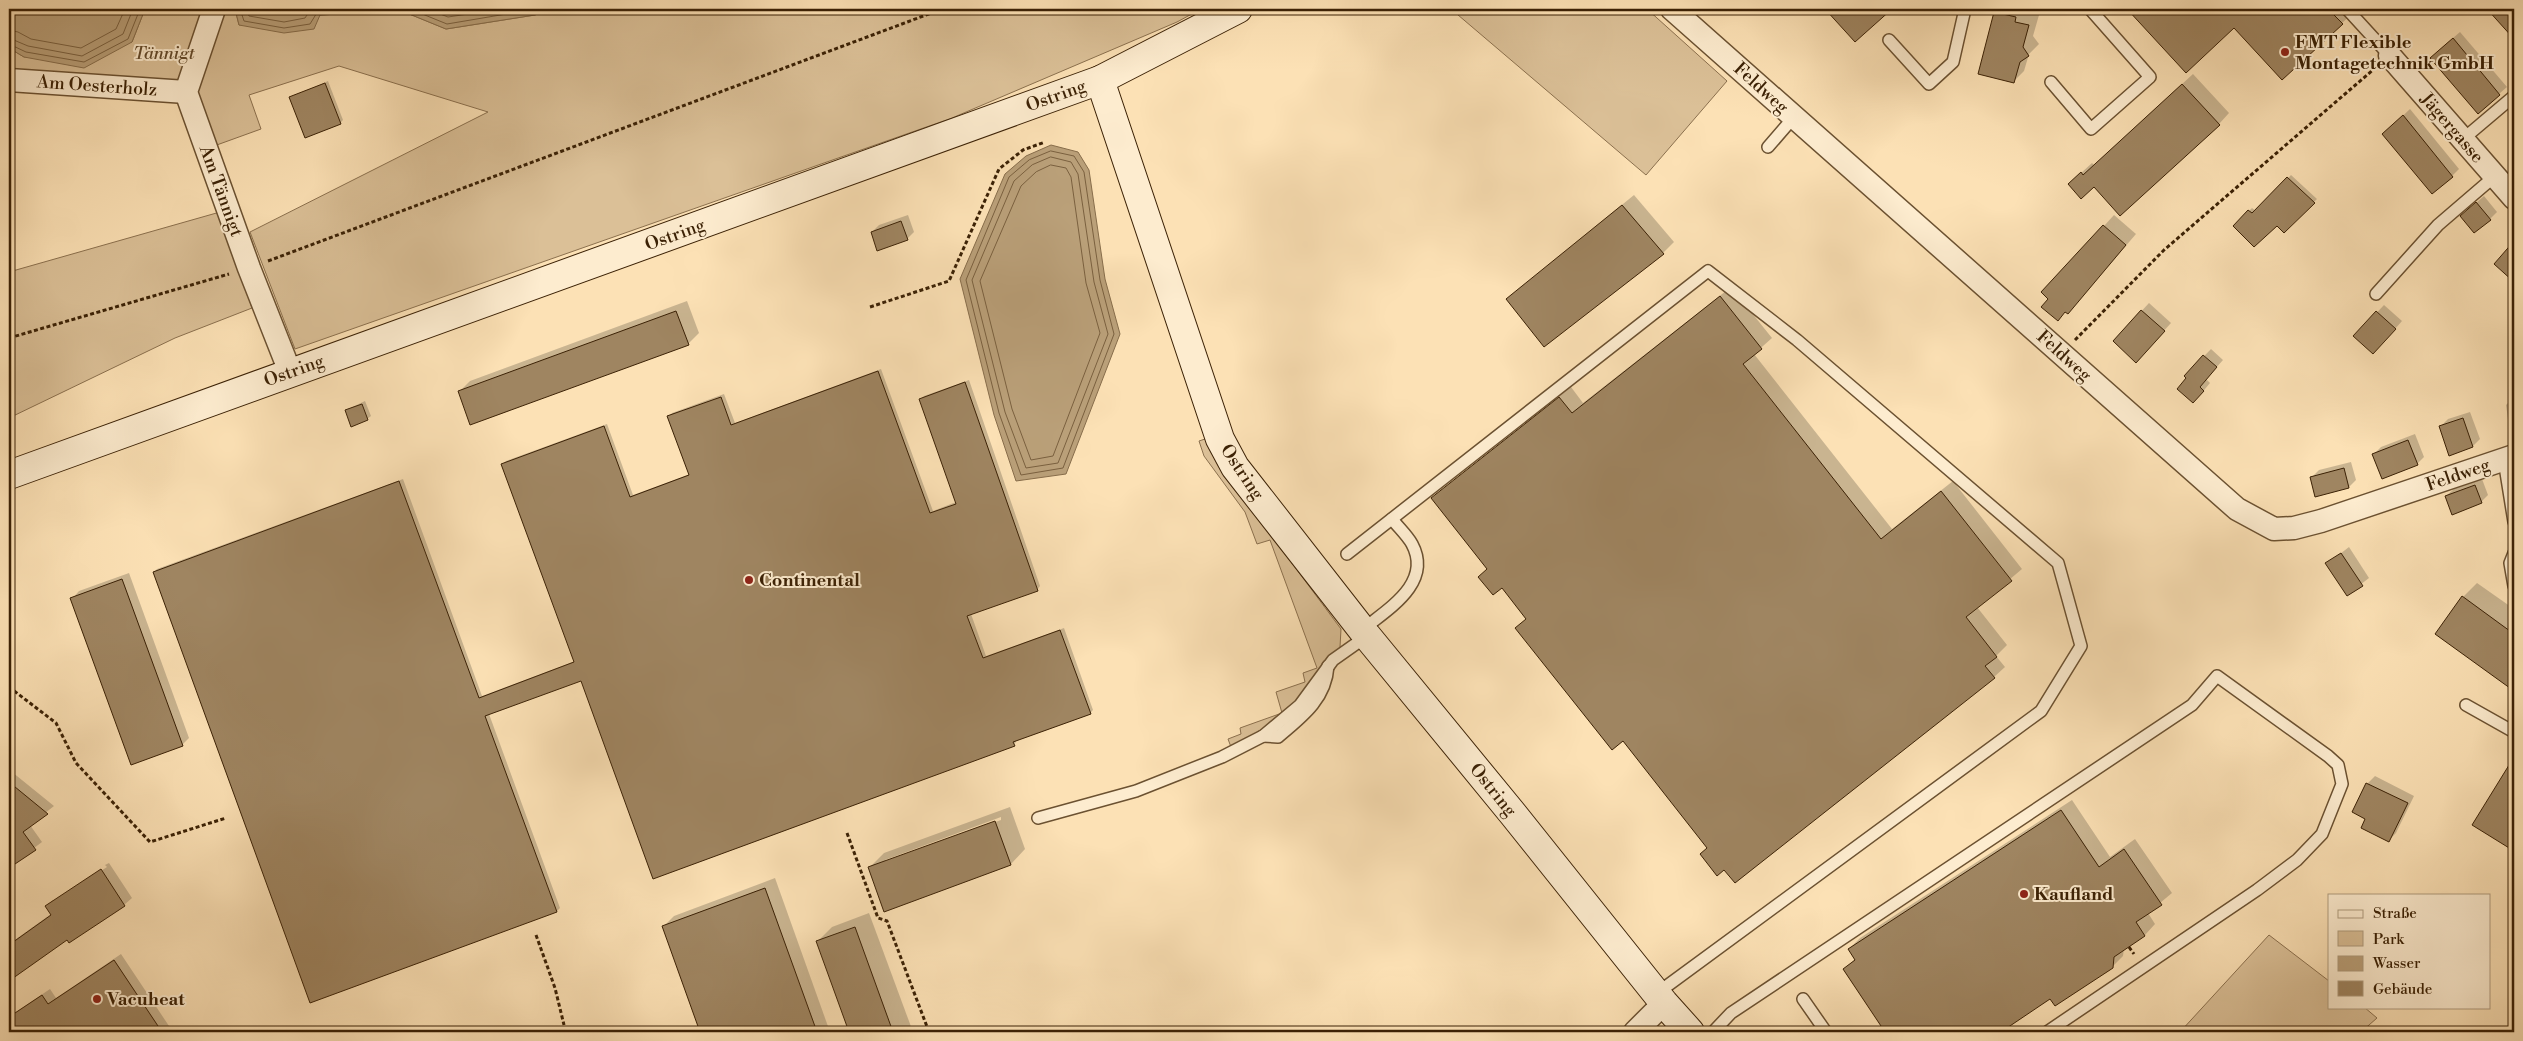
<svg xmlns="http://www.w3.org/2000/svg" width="2523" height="1041" font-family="'Libre Bodoni',serif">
	<rect width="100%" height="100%" fill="#fce1b5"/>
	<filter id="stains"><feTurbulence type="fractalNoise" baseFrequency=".004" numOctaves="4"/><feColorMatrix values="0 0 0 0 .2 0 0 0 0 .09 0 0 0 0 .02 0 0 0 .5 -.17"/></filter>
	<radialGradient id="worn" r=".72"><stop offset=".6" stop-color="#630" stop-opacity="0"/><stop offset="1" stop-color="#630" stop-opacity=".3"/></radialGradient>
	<g fill="#dbc097" stroke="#8b704e">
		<polygon points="145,9 235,9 239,25 319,15 402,11 446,29 535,15 548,9 1201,9 1177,22 952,118 295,349 250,232 488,112 339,66 249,95 261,129 214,146 186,92 9,80 9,48 24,57 132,42"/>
		<polygon points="1451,9 1647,9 1727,81 1646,175"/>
		<polygon points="220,212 252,308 175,338 9,418 9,272"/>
		<polygon points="1205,439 1224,472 1341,629 1340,647 1293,706 1256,736 1231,747 1228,739 1241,734 1240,728 1282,713 1276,692 1305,682 1303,673 1317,668 1270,540 1257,544 1245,512 1204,456 1199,441"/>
		<polygon points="2269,935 2329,981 2329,1007 2364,1007 2377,1018 2361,1032 2180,1032"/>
	</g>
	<g fill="#baa079" stroke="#876d4b">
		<polygon points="9,9 145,9 132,42 84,68 24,57 9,48"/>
		<polygon points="235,9 548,9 535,15 446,29 402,11 320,15 314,29 284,33 239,25"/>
		<polygon points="1051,145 1078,152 1089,170 1105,279 1120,334 1066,474 1016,481 994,415 960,279 1005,174 1026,156"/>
	</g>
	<g fill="#0003" fill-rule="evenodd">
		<polygon points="1826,9 1890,9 1855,41"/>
		<polygon points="1998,9 2025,9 2025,11 2039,15 2033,36 2039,44 2029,54 2024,71 2013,82 1979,73 1995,12"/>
		<polygon points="2128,9 2349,9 2353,13 2342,23 2234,26 2186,71"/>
		<polygon points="2489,9 2514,9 2514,37"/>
		<polygon points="2460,32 2507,87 2478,112 2438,51"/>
		<polygon points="2193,74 2229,113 2219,124 2094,185 2080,174 2092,163 2094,165"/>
		<polygon points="328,81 343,120 340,123 291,98"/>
		<polygon points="2410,109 2459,169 2452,176 2391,127"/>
		<polygon points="2291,175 2317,199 2284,231 2277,224 2234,226 2252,208 2256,211"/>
		<polygon points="1634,195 1674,242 1663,253 1507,299"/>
		<polygon points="2484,196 2497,212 2490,219 2469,209"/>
		<polygon points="908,215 914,232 907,239 872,232 879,225"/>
		<polygon points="2114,215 2136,234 2068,313 2066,311 2104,226"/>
		<polygon points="1731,287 1772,338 1754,354 1892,529 1953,481 2022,569 1977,607 2007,645 1996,656 2005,667 1994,677 1708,847 1623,740 1517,628 1527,618 1433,498 1571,387 1583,403"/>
		<polygon points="687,301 699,333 688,344 460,391 470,381"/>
		<polygon points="2149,303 2171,323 2143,354 2114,341"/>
		<polygon points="2384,305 2402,321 2380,346 2355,336"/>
		<polygon points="2211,349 2223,360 2206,379 2210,383 2200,395 2185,376"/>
		<polygon points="881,369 933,511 956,502 921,399 924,396 969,380 1040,586 1037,590 971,614 986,656 1064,628 1093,710 1090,713 1017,740 1014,745 582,680 489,714 560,908 557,911 154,572 157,569 403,479 482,696 575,661 503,464 506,461 607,424 633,495 690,474 669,417 672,413 724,394 735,423"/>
		<polygon points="2513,398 2514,433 2510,433 2506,405"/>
		<polygon points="365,401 371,416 367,419 346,410"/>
		<polygon points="2470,412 2480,439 2473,446 2441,426 2448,419"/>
		<polygon points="2415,434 2424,457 2417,464 2374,454 2381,447"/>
		<polygon points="2351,462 2356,480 2349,487 2312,477 2319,470"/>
		<polygon points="2482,479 2488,495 2481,502 2446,496 2454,489"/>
		<polygon points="2349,547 2369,578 2347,595 2327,564"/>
		<polygon points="129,573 189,738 182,745 72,599 79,591"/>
		<polygon points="2477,583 2514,609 2514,689 2437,633 2463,597"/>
		<polygon points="2514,763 2514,850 2474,825"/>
		<polygon points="12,772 54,806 30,825 42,842 9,867 9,775"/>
		<polygon points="2375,776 2414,796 2396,833 2389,840 2367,819 2354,812 2368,783"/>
		<polygon points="2072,800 2110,857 2135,839 2172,893 2148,913 2155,924 2145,935 2124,949 2123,956 2112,967 2051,998 1999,1032 1887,1032 1845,969 1856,958 1849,949 1860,938"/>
		<path d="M1010 807 1025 849 1011 864 885 910 869 868 884 853ZM1001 817V820L885 862V860Z"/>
		<polygon points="109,863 132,898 124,905 67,938 9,979 9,944 51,914 46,906 53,900 53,902 107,867 105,865"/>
		<polygon points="775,878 830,1032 702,1032 663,927 674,916"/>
		<polygon points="869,913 913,1032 850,1032 817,942 832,927"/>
		<polygon points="121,954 173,1032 13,1032 9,1025 9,1017 13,1014 50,989 56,998"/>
	</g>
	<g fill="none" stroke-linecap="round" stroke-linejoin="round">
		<g stroke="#7a603f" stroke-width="1">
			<polyline points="240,9 244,21 284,28 310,24 318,11 348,9"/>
			<polyline points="246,9 249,16 284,22 305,18 311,9"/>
			<polyline points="410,9 447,24 536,9"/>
			<polyline points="427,9 448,17 502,9"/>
			<polyline points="9,30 18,32 31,39 81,48 116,29 125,9"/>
			<polyline points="9,38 28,46 82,56 123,34 133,9"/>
			<polyline points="9,44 26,52 84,62 128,39 140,9"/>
			<polygon points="1051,151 1074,156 1084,172 1100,280 1114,334 1063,468 1021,475 999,413 966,280 1009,177 1029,160"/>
			<polygon points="1051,157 1071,162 1078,174 1094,282 1108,334 1058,463 1026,468 1005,412 972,280 1014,181 1032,165"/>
			<polygon points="1051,165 1066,168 1071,177 1086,283 1100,333 1053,456 1031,460 1012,409 980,281 1021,186 1036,172"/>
		</g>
	</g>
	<g fill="#9f8561" stroke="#3b2105">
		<polygon points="1825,9 1892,9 1855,42"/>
		<polygon points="2127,9 2328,9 2343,24 2282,80 2234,28 2186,73"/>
		<polygon points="2487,9 2514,9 2514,39"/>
		<polygon points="1994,12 2016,17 2015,22 2029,25 2023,47 2029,56 2020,62 2014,83 1978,74"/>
		<polygon points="2453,38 2500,95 2478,114 2430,58"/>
		<polygon points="325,83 341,124 305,138 289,97"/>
		<polygon points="2182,84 2220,125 2120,216 2094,187 2081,199 2068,184 2081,172 2083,175"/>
		<polygon points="2403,115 2453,177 2432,194 2382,134"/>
		<polygon points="2287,177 2315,203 2284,233 2277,226 2254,247 2233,226 2248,210 2252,213"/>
		<polygon points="2476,202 2491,220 2474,233 2460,216"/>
		<polygon points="1622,205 1664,254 1544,347 1506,299"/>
		<polygon points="901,221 908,240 877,251 871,232"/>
		<polygon points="2103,225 2126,245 2068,314 2065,312 2058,321 2041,307 2048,299 2041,292"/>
		<polygon points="2514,241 2514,282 2494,264"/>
		<polygon points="1720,296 1762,349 1743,364 1881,539 1941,491 2012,581 1966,617 1997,657 1985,666 1995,678 1735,883 1724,870 1717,876 1700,854 1707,848 1623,741 1612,750 1515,628 1526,619 1502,588 1493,595 1478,577 1487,569 1431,498 1559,397 1572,413"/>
		<polygon points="2141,310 2165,331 2136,363 2113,341"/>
		<polygon points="676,311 689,345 470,425 458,391"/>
		<polygon points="2376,311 2396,329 2373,354 2353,336"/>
		<polygon points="2203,355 2217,367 2200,387 2204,391 2193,403 2177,389 2186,378 2184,376"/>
		<polygon points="878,371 930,513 956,504 919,399 965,382 1038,591 967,616 983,658 1060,630 1091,714 1013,742 1015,746 653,879 581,681 485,716 557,912 310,1003 153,572 399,481 479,698 574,662 501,464 604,426 630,497 689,475 667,416 721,397 731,425"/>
		<polygon points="362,404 368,420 351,427 345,410"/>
		<polygon points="2463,418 2473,447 2449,456 2439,426"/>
		<polygon points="2408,440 2418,465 2382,479 2372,454"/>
		<polygon points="2344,468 2349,488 2315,497 2310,477"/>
		<polygon points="2475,485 2482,503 2452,515 2445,496"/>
		<polygon points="2341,553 2363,586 2347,596 2325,563"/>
		<polygon points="122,579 183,746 131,765 70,598"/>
		<polygon points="2462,596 2514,634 2514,691 2435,634"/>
		<polygon points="2514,757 2514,851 2472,825"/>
		<polygon points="9,782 48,814 23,832 36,850 9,868"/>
		<polygon points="2366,783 2408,803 2389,842 2361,828 2365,819 2352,812"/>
		<polygon points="2061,810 2099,867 2124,849 2162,905 2136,922 2145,936 2114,957 2113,968 2055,1006 2050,999 2001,1032 1885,1032 1843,969 1855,960 1848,949"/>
		<polygon points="995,821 1011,865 884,912 868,867"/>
		<polygon points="101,869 125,906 69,943 67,940 9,981 9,945 51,915 45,906"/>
		<polygon points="765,888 817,1032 700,1032 662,926"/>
		<polygon points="855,927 893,1032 849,1032 816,941"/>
		<polygon points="114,960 162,1032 9,1032 9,1017 42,995 48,1004"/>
	</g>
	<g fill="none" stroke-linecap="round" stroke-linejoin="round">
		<g stroke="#6b5131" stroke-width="14">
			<g id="service">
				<polyline points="2347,9 2390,56"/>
				<polyline points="1889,40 1929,84 1953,62 1965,9"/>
				<polyline points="2051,82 2091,129 2150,77 2090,9"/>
				<polyline points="2462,140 2514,96"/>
				<polyline points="1768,147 1794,117"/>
				<polyline points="2376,294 2438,225 2495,176"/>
				<polyline points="2504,460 2514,522"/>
				<polyline points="2514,553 2510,563 2514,586"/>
				<polyline points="1347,554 1708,271 1797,340 2058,563 2081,646 2041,711 1656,994"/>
				<path d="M1362 630C1388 609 1433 583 1412 544 1407 535 1398 527 1392 519"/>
				<polyline points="2466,705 2514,732"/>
				<path d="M1263 736 1278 737C1302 717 1326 699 1328 666"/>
				<polyline points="1038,818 1136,791 1222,757 1263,736 1300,705 1333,660 1367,636"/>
				<polyline points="1803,999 1826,1032"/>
				<polyline points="1713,1032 1731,1013 2192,705 2217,676 2328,756 2338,765 2342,784 2322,834 2297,860 2257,890 2047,1032"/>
			</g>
		</g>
		<g stroke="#6b5131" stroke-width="25">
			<g id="minor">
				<polyline points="214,9 186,92 249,268 290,372"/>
				<polyline points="1672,9 2237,509 2274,529 2294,528 2321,521 2514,456"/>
				<polyline points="2390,56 2514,198"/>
				<polyline points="9,80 186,92"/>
				<polyline points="1635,1032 1664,1003"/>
			</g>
		</g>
		<g stroke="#3b2105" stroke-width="30">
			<g id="secondary">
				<polyline points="1100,80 1220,439 1235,467 1367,636 1513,814 1664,1003 1690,1032"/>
				<polyline points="9,475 1100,80 1238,9"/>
			</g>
		</g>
		<g stroke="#3b2105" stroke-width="3" stroke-dasharray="4 2.5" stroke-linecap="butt">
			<polyline points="268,261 942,9"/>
			<polyline points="870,307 949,281 999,169 1023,150 1045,142"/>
			<polyline points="9,338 229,274"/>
			<polyline points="2075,340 2164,250 2374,69"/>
			<polyline points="9,687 56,723 76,763 150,842 226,818"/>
			<polyline points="847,833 878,918 887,921 929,1032"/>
			<polyline points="536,935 555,988 564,1025"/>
			<polyline points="2129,947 2134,954"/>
		</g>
		<use href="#service" stroke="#fdeccf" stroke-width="11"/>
		<use href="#minor" stroke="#fdeccf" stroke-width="22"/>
		<use href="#secondary" stroke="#fdeccf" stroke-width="28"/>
	</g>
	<g fill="#8f2418" stroke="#fdeccf" stroke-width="2">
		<circle cx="2285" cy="52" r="5"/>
		<circle cx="749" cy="580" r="5"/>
		<circle cx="2024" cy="894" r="5"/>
		<circle cx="97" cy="999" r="5"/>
	</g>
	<g text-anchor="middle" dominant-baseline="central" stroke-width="4" stroke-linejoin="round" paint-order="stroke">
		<g font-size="18" font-weight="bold" fill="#3b2105" stroke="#fdeccf" text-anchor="start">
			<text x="2295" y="42">FMT Flexible<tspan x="2295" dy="21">Montagetechnik GmbH</tspan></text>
			<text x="759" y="580">Continental</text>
			<text x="2034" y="894">Kaufland</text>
			<text x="107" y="999">Vacuheat</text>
		</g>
		<g font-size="18" font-style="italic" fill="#63492a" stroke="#fdeccf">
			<text x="164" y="53">Tännigt</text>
		</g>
		<g font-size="18" fill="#3b2105" stroke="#fdeccf">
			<text transform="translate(97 86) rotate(4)">Am Oesterholz</text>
			<text transform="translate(1761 88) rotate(42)">Feldweg</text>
			<text transform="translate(1056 96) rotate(-20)">Ostring</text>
			<text transform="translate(2452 128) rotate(49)">Jägergasse</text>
			<text transform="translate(221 191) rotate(70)">Am Tännigt</text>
			<text transform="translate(675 235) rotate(-20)">Ostring</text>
			<text transform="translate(2064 356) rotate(42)">Feldweg</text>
			<text transform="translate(294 371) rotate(-20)">Ostring</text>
			<text transform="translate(1242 472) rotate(56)">Ostring</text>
			<text transform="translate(2458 475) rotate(-19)">Feldweg</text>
			<text transform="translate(1493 790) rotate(51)">Ostring</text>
		</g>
	</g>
	<rect width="2523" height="1041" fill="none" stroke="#fce1b5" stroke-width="30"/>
	<rect x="10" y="10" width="2503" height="1021" fill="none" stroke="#3b2105" stroke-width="2.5"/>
	<rect x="15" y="15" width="2493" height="1011" fill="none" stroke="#3b2105"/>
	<rect x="2328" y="894" width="162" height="115" fill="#fdeccf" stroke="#af9b7e"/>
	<rect x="2338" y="910" width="25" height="8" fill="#fdeccf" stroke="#af9b7e"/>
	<text x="2373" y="918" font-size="15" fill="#3b2105">Straße</text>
	<rect x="2338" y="931" width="25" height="15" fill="#dbc097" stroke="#af9b7e"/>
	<text x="2373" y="944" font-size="15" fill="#3b2105">Park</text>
	<rect x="2338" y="956" width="25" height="15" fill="#baa079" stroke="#af9b7e"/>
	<text x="2373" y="968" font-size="15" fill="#3b2105">Wasser</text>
	<rect x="2338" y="981" width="25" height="15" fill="#9f8561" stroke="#af9b7e"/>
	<text x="2373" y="994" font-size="15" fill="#3b2105">Gebäude</text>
	<rect width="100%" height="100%" filter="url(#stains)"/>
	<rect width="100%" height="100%" fill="url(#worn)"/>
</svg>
